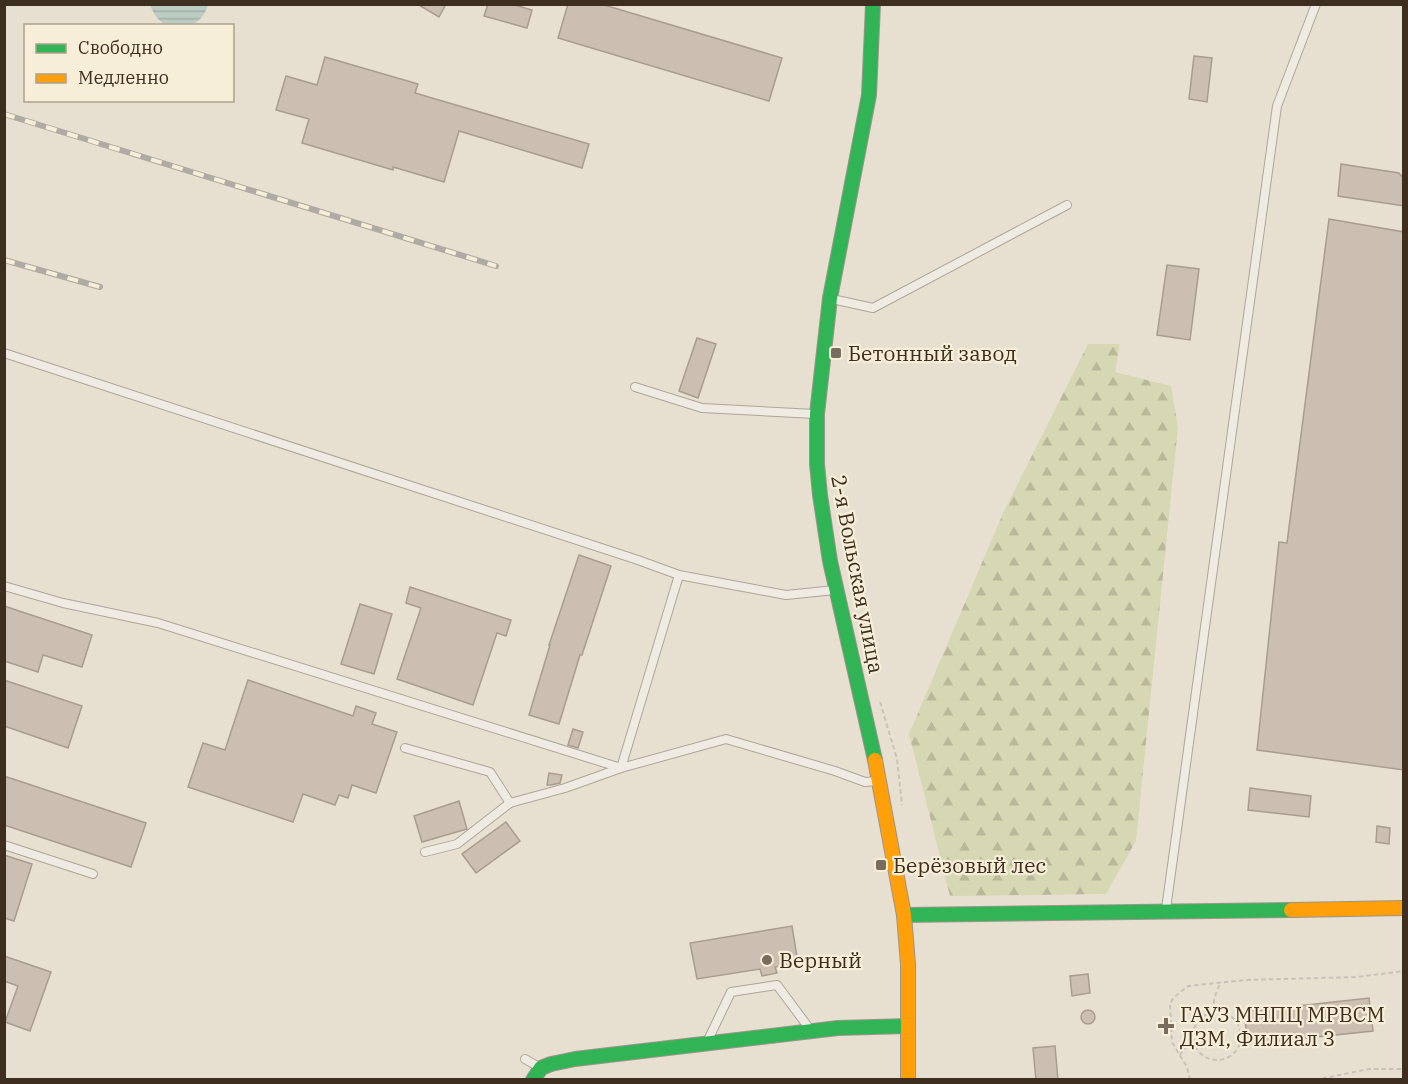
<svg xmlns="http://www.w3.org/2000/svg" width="1408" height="1084" font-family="'IBM Plex Serif',serif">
	<defs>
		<pattern id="forest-firs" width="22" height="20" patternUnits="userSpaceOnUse" patternTransform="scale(1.5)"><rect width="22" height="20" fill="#d6d7b3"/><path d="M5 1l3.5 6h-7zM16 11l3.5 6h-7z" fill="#b9b99a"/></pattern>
		<pattern id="water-rules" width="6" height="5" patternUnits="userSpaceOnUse" patternTransform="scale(1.5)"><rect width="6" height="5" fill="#bcccc2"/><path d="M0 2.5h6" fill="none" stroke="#a2b0a6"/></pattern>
	</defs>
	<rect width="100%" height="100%" fill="#e7e0d1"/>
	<polygon fill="url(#forest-firs)" points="1088,344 1120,344 1115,372 1171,386 1178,427 1136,841 1106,894 950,896 909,734 1004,511"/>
	<path fill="url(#water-rules)" d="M150 5H208C203 20 195 26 179 26 174 26 169 26 164 24 157 20 153 12 150 5Z"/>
	<g fill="#cbbfb2" stroke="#a89c90" stroke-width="1.5">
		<polygon points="417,4 446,4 439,17"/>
		<polygon points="488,4 511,4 532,10 527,28 484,16"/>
		<polygon points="568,4 601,4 782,58 769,101 558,38"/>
		<polygon points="1194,56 1212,58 1207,102 1189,99"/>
		<polygon points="325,57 418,84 415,93 589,144 582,168 459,131 444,182 393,167 393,170 302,143 309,119 276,110 286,76 317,85"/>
		<polygon points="1341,164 1399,173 1404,179 1404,206 1338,196"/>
		<polygon points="1329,219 1404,232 1404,770 1257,750 1279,542 1287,543"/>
		<polygon points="1167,265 1199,269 1190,340 1157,335"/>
		<polygon points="697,338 716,344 698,398 679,391"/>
		<polygon points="579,555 611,566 582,655 580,655 559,724 529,715 550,645 549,645"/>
		<polygon points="410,587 511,620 506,636 497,633 473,705 397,679 421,608 406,603"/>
		<polygon points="360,604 392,614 374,674 341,664"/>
		<polygon points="4,606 92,635 82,667 43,655 38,672 4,661"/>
		<polygon points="4,680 82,706 68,748 4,726"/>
		<polygon points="248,680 353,716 356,706 376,713 372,724 397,732 376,793 352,785 348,798 339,795 335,805 303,794 293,822 188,787 203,743 225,750"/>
		<polygon points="573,729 583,732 578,748 568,745"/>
		<polygon points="549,773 562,775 560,783 551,785 547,785"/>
		<polygon points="4,776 146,823 131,867 4,825"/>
		<polygon points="1250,788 1311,796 1309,817 1248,810"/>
		<polygon points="459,801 467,829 422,842 414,816"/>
		<polygon points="506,822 520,841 476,873 462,854"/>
		<polygon points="1377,826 1390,828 1389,844 1376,842"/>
		<polygon points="4,855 32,864 14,921 4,918"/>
		<polygon points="792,926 798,963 775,967 777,973 762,976 760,969 697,979 690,943"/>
		<polygon points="4,956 51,972 30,1031 5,1022 18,986 4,981"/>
		<polygon points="1088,974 1090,993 1072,996 1070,976"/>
		<polygon points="1369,998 1373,1031 1248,1044 1244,1012"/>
		<circle cx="1088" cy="1017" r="7"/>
		<polygon points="1055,1046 1058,1080 1036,1080 1033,1048"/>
	</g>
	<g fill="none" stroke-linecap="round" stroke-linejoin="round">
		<g stroke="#ada599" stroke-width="10">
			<g id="lane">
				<polyline points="832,299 873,308 1067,205"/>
				<polyline points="4,353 638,560 679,575 786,595 835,590"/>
				<polyline points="635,387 702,408 815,414"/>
				<polyline points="4,586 63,603 158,623 621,768 726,739 835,771 865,782 878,781"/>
				<polyline points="405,748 490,772 510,803"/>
				<polyline points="4,845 93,874"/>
				<polyline points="425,852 457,844 510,803 565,788 621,768 679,575"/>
				<polyline points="1166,909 1277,106 1316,4"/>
				<polyline points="708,1040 731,992 777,985 809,1028"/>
				<polyline points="525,1059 539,1067"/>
			</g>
		</g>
		<g stroke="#9c958a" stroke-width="16">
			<g id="fast">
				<polyline points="873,4 869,95 830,298 817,414 817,464 820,495 830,561 875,760"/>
				<polyline points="904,915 1291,910"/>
				<polyline points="533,1080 541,1068 551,1064 575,1059 838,1028 908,1026"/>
			</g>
		</g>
		<g stroke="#9c958a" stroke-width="16">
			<g id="slow">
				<polyline points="875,760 904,915 908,964 908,1080"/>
				<polyline points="1291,910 1404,908"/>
			</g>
		</g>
		<g stroke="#c8c2b9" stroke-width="2" stroke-dasharray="4.5 3" stroke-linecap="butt">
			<polyline points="880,702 897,759 902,805"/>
			<polyline points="1214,1011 1214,999 1220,983"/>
			<circle cx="1217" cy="1036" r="24"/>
			<polyline points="1180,1055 1184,1049 1193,1043"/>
			<polyline points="1190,1080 1187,1067 1172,1042 1170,1005 1173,998 1188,986 1245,980 1357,977 1404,971"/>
			<polyline points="1315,1080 1369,1069 1404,1069"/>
		</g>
		<use href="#lane" stroke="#efebe3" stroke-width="8"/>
		<use href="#fast" stroke="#30b455" stroke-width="14"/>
		<use href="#slow" stroke="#ff9f0a" stroke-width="14"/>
		<g stroke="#afaaa2" stroke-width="6">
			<g id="rail">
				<polyline points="4,114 496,266"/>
				<polyline points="4,260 100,287"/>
			</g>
		</g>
		<use href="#rail" stroke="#f7eed8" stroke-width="4" stroke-dasharray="11" stroke-linecap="butt"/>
	</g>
	<g fill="#786c5e" stroke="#f7eed8" stroke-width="2">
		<rect x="830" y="347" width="12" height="12" rx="3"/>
		<rect x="875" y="859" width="12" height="12" rx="3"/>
		<circle cx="767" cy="960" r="6"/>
		<path d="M1163 1017h6v6h6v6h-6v6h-6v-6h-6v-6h6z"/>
	</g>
	<g text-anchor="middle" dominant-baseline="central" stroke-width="4.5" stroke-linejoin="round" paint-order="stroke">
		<g font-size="21" fill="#3d2e20" stroke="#f7eed8" text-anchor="start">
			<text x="848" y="353">Бетонный завод</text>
			<text x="893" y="865">Берёзовый лес</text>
			<text x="779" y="960">Верный</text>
			<text x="1180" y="1014">ГАУЗ МНПЦ МРВСМ<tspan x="1180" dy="24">ДЗМ, Филиал 3</tspan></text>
		</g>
		<g font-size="21" fill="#3d2e20" stroke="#f7eed8">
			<text transform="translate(858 574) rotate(79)">2-я Вольская улица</text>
		</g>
	</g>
	<rect width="1408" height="1084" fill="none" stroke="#3d2e20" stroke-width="12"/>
	<rect x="24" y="24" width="210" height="78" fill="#f7eed8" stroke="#ada18e" stroke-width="1.5"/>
	<rect x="36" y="44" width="30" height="9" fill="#30b455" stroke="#ada18e" stroke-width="1.5"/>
	<text x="78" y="54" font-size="18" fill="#3d2e20">Свободно</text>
	<rect x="36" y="74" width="30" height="9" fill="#ff9f0a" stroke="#ada18e" stroke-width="1.5"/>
	<text x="78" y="84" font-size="18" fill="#3d2e20">Медленно</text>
</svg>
